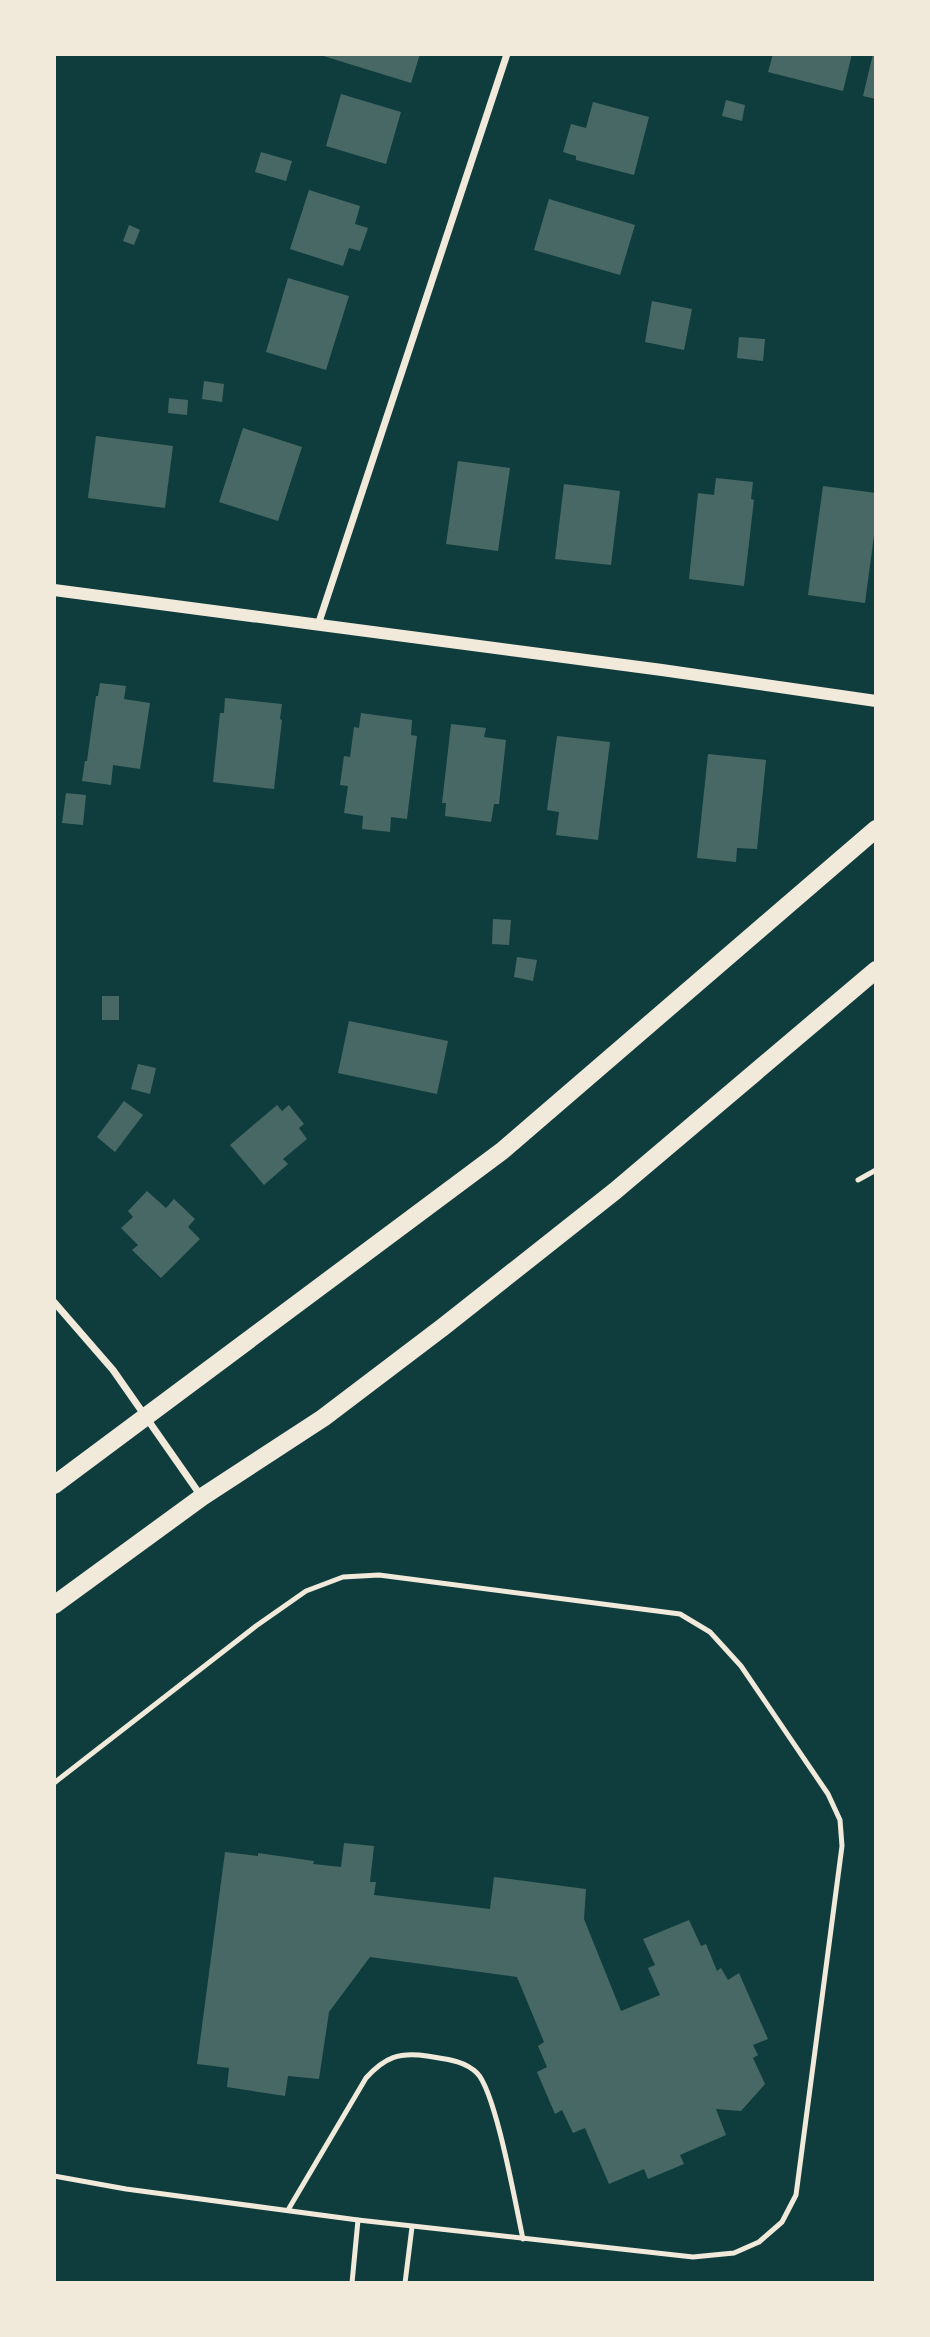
<svg xmlns="http://www.w3.org/2000/svg" width="930" height="2337" font-family="'Source Sans 3',sans-serif">
	<rect width="100%" height="100%" fill="#0f3d3e"/>
	<g fill="#486865">
		<polygon points="317,54 420,54 411,83"/>
		<polygon points="773,54 852,54 843,91 768,72"/>
		<polygon points="873,54 876,54 876,99 863,96"/>
		<polygon points="341,94 401,112 386,164 326,146"/>
		<polygon points="726,100 745,105 742,121 722,116"/>
		<polygon points="593,102 649,117 634,175 576,160 576,156 563,152 571,124 586,128"/>
		<polygon points="261,152 292,161 286,181 255,172"/>
		<polygon points="309,190 360,206 355,224 368,228 360,251 349,248 343,266 290,249"/>
		<polygon points="549,199 635,225 620,275 534,250"/>
		<polygon points="129,225 140,230 134,245 123,241"/>
		<polygon points="288,278 349,296 326,370 266,352"/>
		<polygon points="652,301 692,309 684,350 645,342"/>
		<polygon points="739,337 765,339 763,361 737,358"/>
		<polygon points="204,381 224,384 222,402 202,399"/>
		<polygon points="169,398 188,400 187,415 168,413"/>
		<polygon points="243,428 302,447 278,521 219,502"/>
		<polygon points="96,436 173,446 165,508 88,498"/>
		<polygon points="458,461 510,468 498,551 446,544"/>
		<polygon points="716,478 753,482 751,499 754,500 744,586 689,579 698,493 714,495"/>
		<polygon points="564,484 620,491 611,565 555,559"/>
		<polygon points="823,486 876,493 876,520 865,603 808,595"/>
		<polygon points="100,683 126,686 124,699 150,703 140,769 113,765 111,785 82,781 85,761 87,761 96,696 98,696"/>
		<polygon points="225,698 282,704 280,719 282,720 274,789 213,782 220,713 224,713"/>
		<polygon points="361,713 412,720 411,735 417,736 407,819 391,817 390,832 362,829 363,816 344,813 348,786 340,785 344,756 350,757 354,727 359,728"/>
		<polygon points="451,724 486,728 484,737 506,740 499,804 494,804 491,822 445,816 446,803 442,803"/>
		<polygon points="557,736 610,742 598,840 556,835 559,812 547,810"/>
		<polygon points="708,754 766,760 757,849 737,848 736,862 697,858"/>
		<polygon points="66,793 86,795 83,825 62,823"/>
		<polygon points="493,919 511,920 509,945 492,944"/>
		<polygon points="517,957 537,960 533,981 514,977"/>
		<rect x="102" y="996" width="17" height="24"/>
		<polygon points="349,1021 448,1041 437,1094 338,1073"/>
		<polygon points="138,1064 156,1068 150,1094 131,1089"/>
		<polygon points="124,1101 143,1115 115,1152 97,1137"/>
		<polygon points="277,1105 282,1111 289,1105 304,1124 299,1128 307,1139 283,1159 288,1164 264,1185 230,1145"/>
		<polygon points="147,1191 166,1208 174,1199 195,1219 188,1227 200,1239 161,1278 132,1250 138,1245 121,1228 133,1217 128,1211"/>
		<polygon points="344,1843 374,1846 370,1882 376,1882 374,1895 490,1909 494,1877 586,1889 584,1919 621,2011 660,1995 648,1968 655,1965 643,1939 689,1920 701,1946 706,1944 717,1971 721,1968 728,1980 739,1973 768,2039 753,2045 758,2055 753,2058 765,2084 741,2111 716,2109 726,2135 680,2155 684,2164 648,2179 644,2169 609,2184 585,2128 573,2133 562,2110 555,2114 537,2072 547,2067 538,2046 544,2042 517,1977 370,1957 329,2012 319,2079 288,2076 285,2096 227,2087 229,2068 197,2064 225,1852 258,1856 258,1853 314,1861 313,1864 341,1867"/>
	</g>
	<g fill="none" stroke-linecap="round" stroke-linejoin="round">
		<g stroke="#f1e9da" stroke-width="5">
			<polyline points="858,1180 876,1170"/>
			<polyline points="54,1783 256,1626 306,1591 343,1577 379,1575 680,1614 710,1632 741,1666 828,1794 840,1820 842,1846 796,2195 782,2222 759,2242 734,2253 693,2257 358,2220 126,2189 54,2176"/>
			<path d="M288 2210 366 2078C385 2057 399 2052 427 2056 445 2059 464 2060 477 2073 496 2092 516 2207 523 2239"/>
			<polyline points="352,2283 358,2220"/>
			<polyline points="405,2283 412,2227"/>
		</g>
		<g stroke="#f1e9da" stroke-width="7">
			<polyline points="318,625 507,54"/>
			<polyline points="54,1302 113,1370 201,1496"/>
		</g>
		<polyline stroke="#f1e9da" stroke-width="12" points="54,590 662,670 876,701"/>
		<g stroke="#f1e9da" stroke-width="18">
			<polyline points="54,1485 502,1151 876,829"/>
			<polyline points="54,1605 202,1497 323,1418 443,1327 615,1191 876,970"/>
		</g>
	</g>
	<rect width="930" height="2337" fill="none" stroke="#f1e9da" stroke-width="112"/>
</svg>
